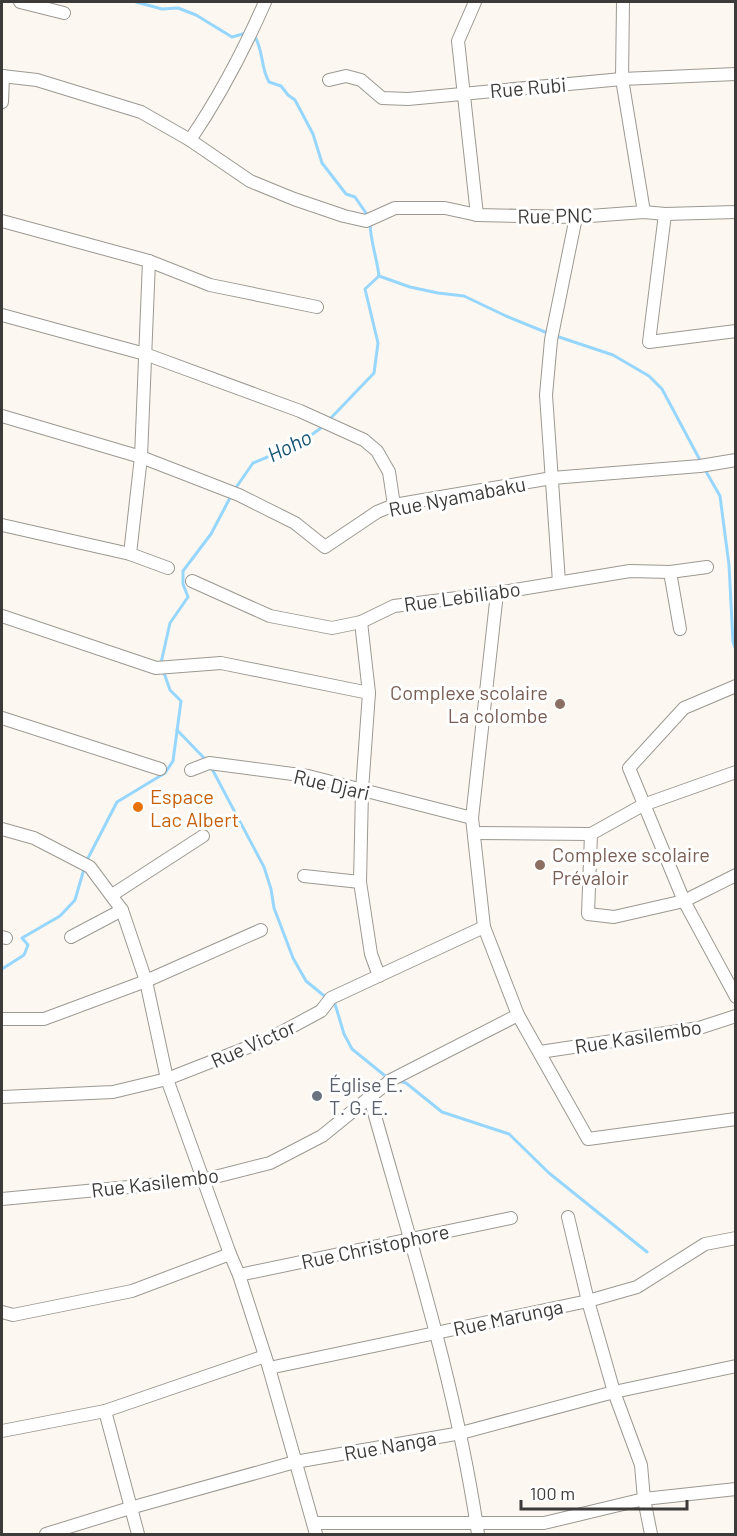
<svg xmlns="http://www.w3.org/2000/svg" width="737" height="1536" font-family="Barlow,sans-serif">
	<rect width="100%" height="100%" fill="#fcf8f1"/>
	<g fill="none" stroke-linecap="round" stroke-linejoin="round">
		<g stroke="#97d6fe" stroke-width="3">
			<polyline points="136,2 162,9 178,8 196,15 232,37 246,33"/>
			<path d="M254 35C264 50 260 67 269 82L281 86 288 95 295 100 313 134 322 163 346 194 355 197 368 216"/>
			<path d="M370 222C370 240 377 258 379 276"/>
			<polyline points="379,276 410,287 438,293 464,296 506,316 550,334"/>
			<polyline points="556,336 613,355 649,376 662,389 701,462"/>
			<polyline points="329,420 374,373 378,343 365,289 379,276"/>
			<polyline points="704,468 720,496 729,565 733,642 736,650"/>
			<polyline points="235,489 253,463 299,444 325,425"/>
			<polyline points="161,663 170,623 188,597 183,584 183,571 211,534 232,494"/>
			<polyline points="177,730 205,759"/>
			<polyline points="211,767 264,867 271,889 274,908 293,958 306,981 328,999"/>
			<polyline points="86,862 117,802 165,773 173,761 181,701 170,690 163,670"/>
			<polyline points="2,969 24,955 28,945 22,938 60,916 75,900 84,869"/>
			<polyline points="333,1002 335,1004 344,1034 352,1049 389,1079"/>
			<polyline points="398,1081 406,1083 442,1112 509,1134 549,1173 647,1252"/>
		</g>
		<g stroke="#9c9992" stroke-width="14">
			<g id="minor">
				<polyline points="20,2 64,13"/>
				<polyline points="475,2 458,41 477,215"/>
				<polyline points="623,2 622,79 644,212"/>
				<polyline points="2,76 37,80 141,112 190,140 250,181 294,199 344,216 366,221 395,208 445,208 477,215 576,217 644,212 665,214 736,212"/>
				<polyline points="329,80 346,76 361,80 382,98 408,99 622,79 736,74"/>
				<polyline points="2,102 3,76"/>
				<path d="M190 140C220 96 244 50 265 2"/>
				<polyline points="665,214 649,342 736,331"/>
				<polyline points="2,221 149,261 210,285 317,307"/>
				<polyline points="2,315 145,354 300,411 364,440 377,451 389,472 394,505"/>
				<polyline points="2,416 141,457 239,495 295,523 325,547 377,512 394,505 552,478 700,466 736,460"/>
				<polyline points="2,525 130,554 168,568"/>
				<polyline points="130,554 141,457 149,261"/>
				<polyline points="670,572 680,629"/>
				<polyline points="192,581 270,616 332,628 361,622 394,606 497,593 630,571 670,572 707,567"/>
				<polyline points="559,582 546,395 551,340 576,217"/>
				<polyline points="497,593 472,818 484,927 518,1015 588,1139 736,1119"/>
				<polyline points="2,616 156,668 221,663 369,693"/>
				<polyline points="361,622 369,693 362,790 360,882 371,954 379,976"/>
				<polyline points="736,686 684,708 629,768 684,901 736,997"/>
				<polyline points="2,718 160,769"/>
				<polyline points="191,770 209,763 308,776 472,818"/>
				<polyline points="2,829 34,838 90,867 122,910 146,981 167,1079 230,1254 239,1275 269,1368 316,1534"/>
				<polyline points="474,833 591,834 643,805 736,772"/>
				<polyline points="591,834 588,914 614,917 684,901 736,875"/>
				<polyline points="304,876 360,882"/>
				<polyline points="112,895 203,836"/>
				<polyline points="2,937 6,938"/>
				<polyline points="71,937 122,910"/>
				<polyline points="2,1019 44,1019 146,981 261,930"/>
				<polyline points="540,1052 699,1028 736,1016"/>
				<polyline points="2,1097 113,1092 167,1079 269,1039 321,1011 331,998 484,927"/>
				<path d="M370 1098C410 1241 457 1388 478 1534"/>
				<polyline points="2,1199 203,1180 270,1163 322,1136 391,1080 518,1015"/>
				<polyline points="568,1217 588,1301 614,1392 641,1465 644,1499 651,1534"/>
				<polyline points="239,1275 511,1218"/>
				<polyline points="2,1312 13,1315 132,1291 230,1254"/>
				<polyline points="269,1368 588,1301 637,1287 705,1244 736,1238"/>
				<polyline points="105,1411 138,1534"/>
				<polyline points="2,1431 105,1411 265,1356"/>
				<polyline points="314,1523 544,1523 644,1499 736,1489"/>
				<polyline points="46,1534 130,1508 295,1462 461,1433 614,1392 736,1366"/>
			</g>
		</g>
		<use href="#minor" stroke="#fff" stroke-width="12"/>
	</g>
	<g fill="#8d6e63" stroke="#fff" stroke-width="2">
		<circle cx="560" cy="704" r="6"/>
		<circle cx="540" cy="865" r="6"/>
	</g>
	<circle fill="#e8710a" stroke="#fff" stroke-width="2" cx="138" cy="807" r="6"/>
	<circle fill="#6b7280" stroke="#fff" stroke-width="2" cx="317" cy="1096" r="6"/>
	<g text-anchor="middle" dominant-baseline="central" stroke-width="6" stroke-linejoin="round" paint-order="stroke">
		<g font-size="20" fill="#3d3b39" stroke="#fff">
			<text transform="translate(528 87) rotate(-5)">Rue Rubi</text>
			<text transform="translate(555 215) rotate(-1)">Rue PNC</text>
			<text transform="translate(457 496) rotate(-11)">Rue Nyamabaku</text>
			<text transform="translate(462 596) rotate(-8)">Rue Lebiliabo</text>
			<text transform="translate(332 784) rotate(13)">Rue Djari</text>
			<text transform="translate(638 1036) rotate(-9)">Rue Kasilembo</text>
			<text transform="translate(253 1043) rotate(-24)">Rue Victor</text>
			<text transform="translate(155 1182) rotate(-7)">Rue Kasilembo</text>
			<text transform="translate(375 1246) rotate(-12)">Rue Christophore</text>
			<text transform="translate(508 1317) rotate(-12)">Rue Marunga</text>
			<text transform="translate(390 1445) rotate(-10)">Rue Nanga</text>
		</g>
		<g font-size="20" fill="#785e54" stroke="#fff" text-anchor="end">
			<text x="548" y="692">Complexe scolaire<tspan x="548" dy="23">La colombe</tspan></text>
			<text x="552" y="854" text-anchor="start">Complexe scolaire<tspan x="552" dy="23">Prévaloir</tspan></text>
		</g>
		<g font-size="20" fill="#c56008" stroke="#fff" text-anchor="start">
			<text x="150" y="796">Espace<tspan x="150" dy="23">Lac Albert</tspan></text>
		</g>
		<g font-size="20" fill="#5b616d" stroke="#fff" text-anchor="start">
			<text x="329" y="1084">Église E.<tspan x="329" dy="23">T. G. E.</tspan></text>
		</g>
		<g font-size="21" font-style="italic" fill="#135374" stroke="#fff">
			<text transform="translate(289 445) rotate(-26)">Hoho</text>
		</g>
	</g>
	<rect width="737" height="1536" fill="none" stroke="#3d3b39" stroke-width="6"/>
	<path d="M521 1500v9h166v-9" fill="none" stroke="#3d3b39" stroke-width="3"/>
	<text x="530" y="1500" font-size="18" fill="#3d3b39" stroke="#ffffff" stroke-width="4.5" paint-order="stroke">100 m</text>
</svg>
